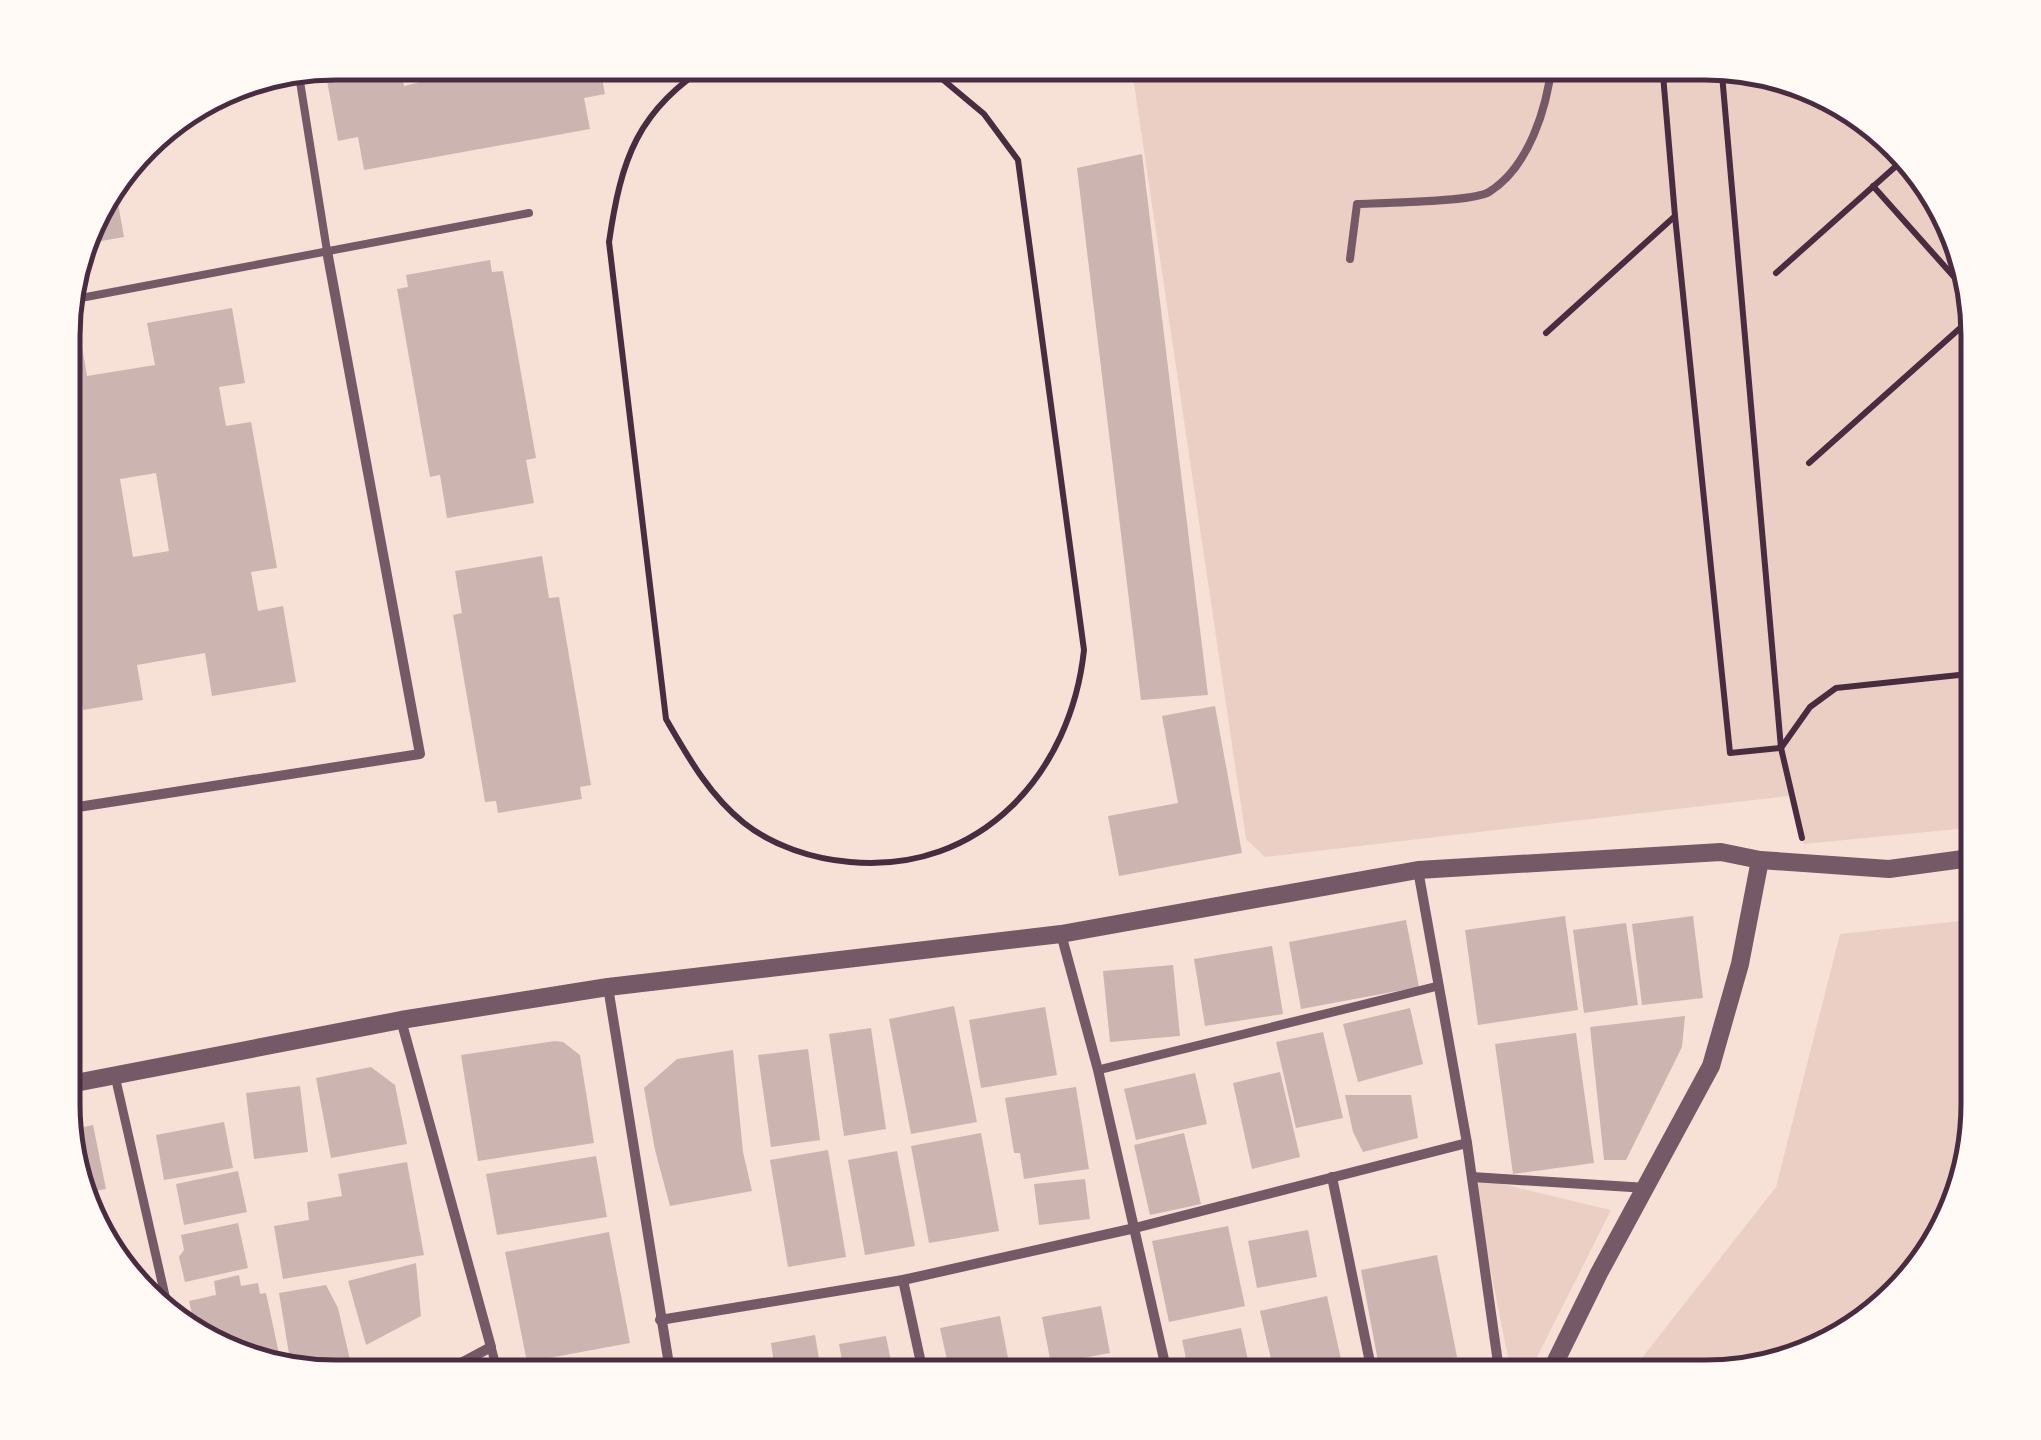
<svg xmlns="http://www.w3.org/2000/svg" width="2041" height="1440" font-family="'DejaVu Sans',sans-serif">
	<rect width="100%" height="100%" fill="#f7e1d7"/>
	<g fill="#ebcfc5">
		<polygon points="1131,63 1722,63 1871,119 1950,215 1978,319 1978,827 1804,844 1789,796 1265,857 1246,839"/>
		<polygon points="1978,919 1978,1121 1922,1270 1826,1349 1706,1377 1627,1377 1776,1187 1840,934"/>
		<polygon points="1472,1177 1611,1210 1527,1377 1512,1377"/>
	</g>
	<g fill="#ccb4b1" fill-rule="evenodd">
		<polygon points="336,62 400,63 404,86 421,82 418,63 505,63 505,67 523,63 599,63 605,94 584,98 590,129 364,170 358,137 338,141 324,64"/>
		<polygon points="1142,154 1208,695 1141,700 1077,168"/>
		<polygon points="114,181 124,237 84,244 99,200"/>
		<polygon points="490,260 492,272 503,271 536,458 526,460 534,503 447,518 440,475 430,477 397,289 408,287 406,275"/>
		<path d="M232 308 245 383 219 387 226 426 251 422 277 568 251 572 258 611 283 606 296 682 212 696 205 653 137 665 143 700 83 710 69 629 65 628V344L81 341 87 376 155 365 147 323ZM156 473 169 551 133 557 120 479Z"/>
		<polygon points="542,556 549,598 559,597 591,785 580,787 582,799 498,813 496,801 485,802 453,615 462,613 455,571"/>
		<polygon points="1215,706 1242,853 1119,876 1108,816 1178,803 1162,716"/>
		<polygon points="1565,916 1578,1010 1478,1025 1465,930"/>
		<polygon points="1693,916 1703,998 1642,1005 1632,924"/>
		<polygon points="1406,920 1419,987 1301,1009 1289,942"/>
		<polygon points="1626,923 1638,1005 1584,1013 1573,930"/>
		<polygon points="1272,946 1283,1014 1205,1026 1194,959"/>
		<polygon points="1173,965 1180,1036 1110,1042 1103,971"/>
		<polygon points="954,1006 977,1122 911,1134 889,1019"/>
		<polygon points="1045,1007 1057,1075 981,1088 969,1020"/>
		<polygon points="1410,1008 1423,1064 1358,1082 1343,1024"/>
		<polygon points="1685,1016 1682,1047 1626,1160 1604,1160 1590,1027"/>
		<polygon points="871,1028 886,1129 844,1136 829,1034"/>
		<polygon points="1323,1032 1343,1118 1296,1128 1276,1042"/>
		<polygon points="1576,1033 1594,1163 1513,1174 1495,1044"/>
		<polygon points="555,1041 563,1042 580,1055 594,1143 478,1161 461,1055"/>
		<polygon points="808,1049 820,1140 771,1147 758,1055"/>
		<polygon points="733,1050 743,1152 752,1191 670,1206 655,1150 644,1088 677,1059"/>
		<polygon points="371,1067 395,1085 407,1144 331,1158 316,1078"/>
		<polygon points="1280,1072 1300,1157 1252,1169 1233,1083"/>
		<polygon points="1195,1073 1207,1124 1136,1140 1124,1089"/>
		<polygon points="300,1086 308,1152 254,1159 246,1093"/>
		<polygon points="1076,1087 1089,1169 1024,1179 1020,1153 1014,1153 1005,1098"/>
		<polygon points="1345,1095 1411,1095 1418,1138 1363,1152 1353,1132"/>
		<polygon points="224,1122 233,1168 164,1180 156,1135"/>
		<polygon points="93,1125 106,1189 83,1193 65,1131"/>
		<polygon points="981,1133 999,1231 929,1243 911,1146"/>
		<polygon points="1184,1133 1201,1204 1150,1215 1134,1145"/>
		<polygon points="828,1150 846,1257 788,1267 770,1160"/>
		<polygon points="897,1151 915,1246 865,1255 848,1160"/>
		<polygon points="596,1156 607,1217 497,1235 486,1174"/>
		<polygon points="407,1162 424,1255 283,1279 274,1226 309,1220 307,1202 342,1196 338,1174"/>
		<polygon points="238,1171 247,1212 184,1225 176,1184"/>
		<polygon points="1085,1179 1090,1219 1039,1225 1034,1184"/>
		<polygon points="98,1199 112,1256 99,1240 86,1202"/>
		<polygon points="238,1223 248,1268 185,1282 179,1257 184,1250 181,1235"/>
		<polygon points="1228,1226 1245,1306 1169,1322 1152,1241"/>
		<polygon points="1308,1230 1317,1277 1257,1288 1248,1241"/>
		<polygon points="609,1232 630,1343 527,1362 505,1252"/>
		<polygon points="1437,1255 1457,1357 1380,1372 1361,1270"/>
		<polygon points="416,1263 421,1316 366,1345 348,1281"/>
		<polygon points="239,1275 241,1286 258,1283 260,1294 266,1293 281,1363 196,1331 189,1301 216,1295 214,1281"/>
		<polygon points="326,1285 338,1308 354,1377 319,1377 291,1366 279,1293"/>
		<polygon points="1327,1296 1345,1377 1275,1377 1260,1311"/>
		<polygon points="1101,1306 1110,1353 1051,1364 1042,1317"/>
		<polygon points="1000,1316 1009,1363 950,1374 940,1328"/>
		<polygon points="1241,1328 1251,1374 1190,1377 1182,1340"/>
		<polygon points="815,1335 822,1377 776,1377 771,1343"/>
		<polygon points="886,1336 894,1377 845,1377 839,1344"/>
		<polygon points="752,1358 756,1377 714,1377 712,1365"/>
		<polygon points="631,1365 632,1377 558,1377 558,1375"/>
		<polygon points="1461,1368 1462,1377 1419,1377 1419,1375"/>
	</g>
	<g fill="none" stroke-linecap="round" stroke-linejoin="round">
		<g stroke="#4a2c40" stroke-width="6">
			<path d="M712 63C637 109 621 160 609 242L666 719C688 757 709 795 744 823 773 846 813 859 850 862 981 874 1071 773 1084 650L1018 160 984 114 923 63"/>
			<polyline points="1662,63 1675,216 1730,753 1781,748 1810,707 1836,688 1978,673"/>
			<polyline points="1721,63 1781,748 1802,838"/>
			<polyline points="1873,186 1972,297"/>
			<polyline points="1776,273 1904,159"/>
			<polyline points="1546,333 1674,217"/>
			<polyline points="1809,463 1977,313"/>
		</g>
		<g stroke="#755966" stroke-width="8">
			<polyline points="298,69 327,251"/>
			<path d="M1350 259 1357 204C1380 203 1473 202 1489 192 1529 167 1547 108 1552 63"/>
			<polyline points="65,301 529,213"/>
		</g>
		<g stroke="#755966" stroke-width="9">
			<polyline points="1098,1070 1438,986"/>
			<polyline points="115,1076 171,1322"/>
			<polyline points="491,1347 499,1377"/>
		</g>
		<g stroke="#755966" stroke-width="10">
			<polyline points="65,809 420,754 327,251"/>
			<polyline points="1418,870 1467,1143 1500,1377"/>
			<polyline points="1061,934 1098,1070 1168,1377"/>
			<polyline points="65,984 78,1082"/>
			<polyline points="608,987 671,1377"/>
			<polyline points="401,1020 491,1347 435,1377"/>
			<polyline points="1332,1177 1373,1377"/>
			<polyline points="1472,1177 1647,1188"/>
			<polyline points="903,1280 924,1377"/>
			<polyline points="660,1320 903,1280 1135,1228 1467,1143"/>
		</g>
		<g stroke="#755966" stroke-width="18">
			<polyline points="65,1085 401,1020 608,987 1061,934 1418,870 1721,852 1760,860 1889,869 1978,857"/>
			<polyline points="1548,1377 1599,1273 1711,1066 1740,964 1760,860"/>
		</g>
	</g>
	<path d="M0 0H2041V1440H0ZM336 80H1705A256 256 0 0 1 1961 336V1104A256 256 0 0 1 1705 1360H336A256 256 0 0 1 80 1104V336A256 256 0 0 1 336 80Z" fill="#fffaf5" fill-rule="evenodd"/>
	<path fill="none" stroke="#4a2c40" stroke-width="5" d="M336 80H1705A256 256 0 0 1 1961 336V1104A256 256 0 0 1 1705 1360H336A256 256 0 0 1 80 1104V336A256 256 0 0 1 336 80Z"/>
</svg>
